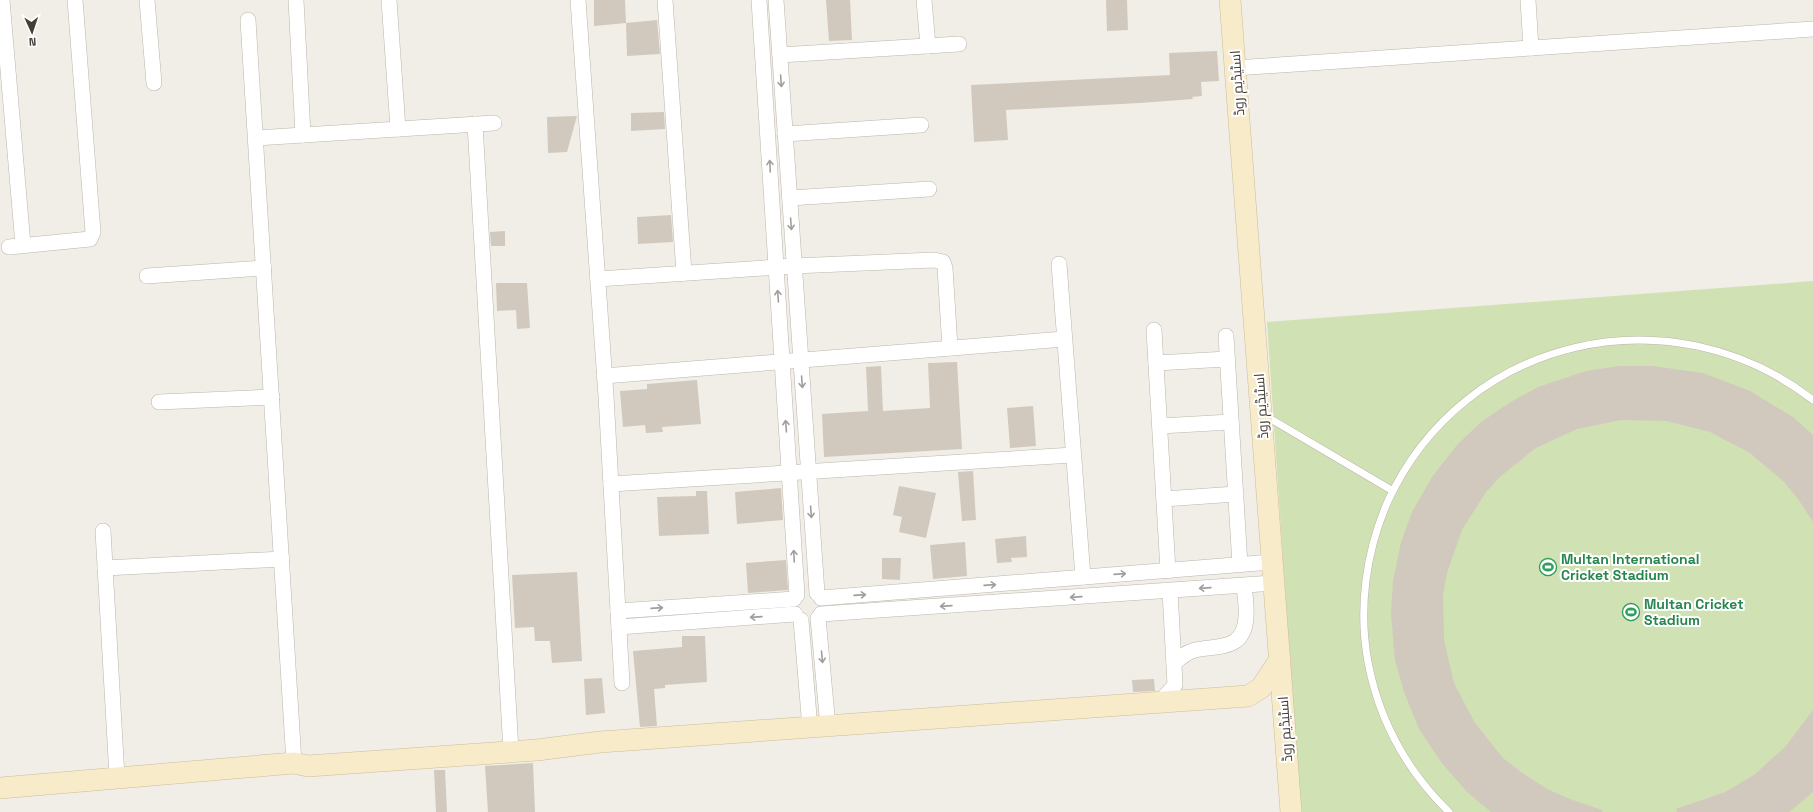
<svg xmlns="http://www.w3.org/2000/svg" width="1813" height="812" font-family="'Space Grotesk',Cairo,sans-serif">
	<rect width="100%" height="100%" fill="#f1eee7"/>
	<polygon fill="#d0e1b4" points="1813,281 1813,812 1300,812 1267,322"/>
	<g fill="#d2c9be">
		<polygon points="594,0 625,0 626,23 657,20 660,54 627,56 626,23 594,26"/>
		<polygon points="826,0 850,0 852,40 829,41"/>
		<polygon points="1106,0 1127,0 1128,30 1107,31"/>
		<polygon points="1217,51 1219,81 1201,82 1202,96 1192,97 1193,99 1140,103 1006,110 1008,140 974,142 971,85 1170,75 1169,53"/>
		<polygon points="664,112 665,129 631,131 631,113"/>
		<polygon points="577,116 567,152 548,153 547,117"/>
		<polygon points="671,215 673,242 638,244 637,217"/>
		<polygon points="505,231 505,246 491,246 490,232"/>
		<polygon points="496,283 527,283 530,328 517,329 516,310 497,311"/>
		<polygon points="957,362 962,449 824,457 822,414 868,411 866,367 881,366 883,411 930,408 928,363"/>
		<polygon points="1619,366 1653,366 1703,373 1750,391 1793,417 1813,435 1813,522 1798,499 1784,482 1750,453 1710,432 1666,421 1621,420 1577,429 1536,448 1501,476 1486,492 1462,530 1447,573 1443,595 1444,640 1454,683 1475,723 1503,758 1521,772 1547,789 1570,799 1602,810 1602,812 1491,812 1467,792 1441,762 1419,729 1404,692 1395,661 1391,613 1393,581 1401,542 1412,512 1432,477 1457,445 1481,422 1509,403 1538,387 1586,371"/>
		<polygon points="697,380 701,424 662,427 663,432 646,433 645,425 623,427 620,391 647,389 647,384"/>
		<polygon points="1033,406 1036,446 1010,448 1007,408"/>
		<polygon points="973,471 976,520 962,521 958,472"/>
		<polygon points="899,486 936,493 926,538 899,532 902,517 893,515"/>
		<polygon points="781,488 783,520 737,524 735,492"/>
		<polygon points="696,491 707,491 709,534 659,536 657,497 696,496"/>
		<polygon points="1026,536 1027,557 1011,558 1012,562 997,563 995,539"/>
		<polygon points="965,542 967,576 933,579 930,545"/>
		<polygon points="882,558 901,558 900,580 882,579"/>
		<polygon points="786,560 788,590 748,593 746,563"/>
		<polygon points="577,572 582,661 552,663 550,641 535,641 534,627 515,628 512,575"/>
		<polygon points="682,636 705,636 707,682 665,685 665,688 654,689 657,726 640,727 633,651 682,647"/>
		<polygon points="602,678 605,713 586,715 584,679"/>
		<polygon points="1154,679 1155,691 1133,692 1132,680"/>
		<polygon points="1813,710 1813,792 1793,809 1789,812 1677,812 1676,809 1725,792 1754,775 1785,747"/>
		<polygon points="533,763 535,812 488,812 485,766"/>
		<polygon points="434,770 445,770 447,812 436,812"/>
	</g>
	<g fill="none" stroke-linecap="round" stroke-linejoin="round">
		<g stroke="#bcb5ab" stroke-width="8">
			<g id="lane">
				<polyline points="1264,415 1393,491"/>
				<path d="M1449 812C1407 771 1379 720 1368 662 1358 608 1366 551 1388 501 1464 336 1671 290 1813 400"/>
			</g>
		</g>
		<g stroke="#bcb5ab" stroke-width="16">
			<g id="street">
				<polyline points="2,0 23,245"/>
				<polyline points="147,0 154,83"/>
				<polyline points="296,0 303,135"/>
				<polyline points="389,0 398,129"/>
				<polyline points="578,0 606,396 622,683"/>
				<polyline points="665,0 684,273"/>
				<polyline points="759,0 797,595"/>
				<polyline points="776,0 817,593"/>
				<polyline points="924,0 928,46"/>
				<polyline points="1528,0 1531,48"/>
				<polyline points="248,20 294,763"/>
				<polyline points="780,55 959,44"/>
				<polyline points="1235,68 1813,29"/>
				<polyline points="475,124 511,751"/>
				<polyline points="785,134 921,125"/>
				<polyline points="256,138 494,123"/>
				<polyline points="790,198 929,189"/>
				<polyline points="9,247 90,239 93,232 75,0"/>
				<polyline points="1059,264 1083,577"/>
				<polyline points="147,276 264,268"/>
				<polyline points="598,279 794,266 934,260 943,262 945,268 950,348"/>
				<polyline points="1154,330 1168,571"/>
				<polyline points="1226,336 1240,565"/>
				<polyline points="1156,363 1227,359"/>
				<polyline points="604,376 1064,339"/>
				<polyline points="159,402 272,397"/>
				<polyline points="1160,426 1231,422"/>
				<polyline points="611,484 1073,455"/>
				<polyline points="1164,499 1236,494"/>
				<polyline points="103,531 117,777"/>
				<polyline points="105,568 282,559"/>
				<polyline points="821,598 1272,562"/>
				<polyline points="618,611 794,599"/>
				<polyline points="821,614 1274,583"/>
				<polyline points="818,618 828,727"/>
				<polyline points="801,620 810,728"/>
				<polyline points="619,627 795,614"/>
				<path d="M1174 663C1181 657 1187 652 1195 650 1219 645 1244 651 1246 617 1247 607 1245 596 1244 586"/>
				<polyline points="1159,703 1175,685 1170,591"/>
			</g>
		</g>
		<g stroke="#ccbd9b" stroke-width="22">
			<g id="secondary">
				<polyline points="1230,0 1291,812"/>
				<polyline points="0,788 294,763 308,766 537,750 600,742 1248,696 1261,688 1280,659"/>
			</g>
		</g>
		<use href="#lane" stroke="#fff" stroke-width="7"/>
		<use href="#street" stroke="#fff" stroke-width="15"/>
		<use href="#secondary" stroke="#f8ebca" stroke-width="21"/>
	</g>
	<defs><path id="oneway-shaft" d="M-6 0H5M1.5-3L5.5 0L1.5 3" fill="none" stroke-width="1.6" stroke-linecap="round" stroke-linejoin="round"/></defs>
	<g stroke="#a29e9b">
		<use href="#oneway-shaft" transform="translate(781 81) rotate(86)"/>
		<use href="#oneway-shaft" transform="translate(770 166) rotate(-93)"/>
		<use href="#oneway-shaft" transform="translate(791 224) rotate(86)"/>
		<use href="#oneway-shaft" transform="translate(778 296) rotate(-94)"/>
		<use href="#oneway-shaft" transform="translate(802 382) rotate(86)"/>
		<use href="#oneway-shaft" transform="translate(786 426) rotate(-94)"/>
		<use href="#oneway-shaft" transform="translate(811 512) rotate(86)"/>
		<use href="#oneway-shaft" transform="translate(794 556) rotate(-93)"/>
		<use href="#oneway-shaft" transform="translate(1120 574) rotate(-4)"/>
		<use href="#oneway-shaft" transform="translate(990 585) rotate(-4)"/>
		<use href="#oneway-shaft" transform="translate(1205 588) rotate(176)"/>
		<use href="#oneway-shaft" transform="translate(860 595) rotate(-4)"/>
		<use href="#oneway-shaft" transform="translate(1076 597) rotate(176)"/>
		<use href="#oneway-shaft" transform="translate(946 606) rotate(176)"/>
		<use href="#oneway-shaft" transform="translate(657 608) rotate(-4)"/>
		<use href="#oneway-shaft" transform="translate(756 617) rotate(176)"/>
		<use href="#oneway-shaft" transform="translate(822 657) rotate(85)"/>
	</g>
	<defs>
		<g id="stadium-ring" transform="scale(0.9)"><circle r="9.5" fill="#fff" stroke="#2e9e5b" stroke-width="1.5"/><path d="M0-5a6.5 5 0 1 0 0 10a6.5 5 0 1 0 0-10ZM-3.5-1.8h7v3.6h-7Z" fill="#2e9e5b"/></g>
	</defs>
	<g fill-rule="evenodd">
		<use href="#stadium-ring" x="1548" y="567"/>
		<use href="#stadium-ring" x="1631" y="612"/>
	</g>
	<g text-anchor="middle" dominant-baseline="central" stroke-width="4" stroke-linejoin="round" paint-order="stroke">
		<g font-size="14" fill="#443e37" stroke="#fff">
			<text transform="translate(1237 83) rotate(-94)">اسٹیڈیم روڈ</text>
			<text transform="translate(1261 406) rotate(-94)">اسٹیڈیم روڈ</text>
			<text transform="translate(1285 729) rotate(-94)">اسٹیڈیم روڈ</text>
		</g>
		<g font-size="14" font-weight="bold" fill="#27864d" stroke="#fff" text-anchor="start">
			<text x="1561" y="559">Multan International<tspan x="1561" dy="16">Cricket Stadium</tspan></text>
			<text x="1644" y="604">Multan Cricket<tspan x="1644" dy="16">Stadium</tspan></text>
		</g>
	</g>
	<g transform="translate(32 32) rotate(177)" stroke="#ffffff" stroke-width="3" paint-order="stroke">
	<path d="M0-3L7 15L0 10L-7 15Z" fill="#443e37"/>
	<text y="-6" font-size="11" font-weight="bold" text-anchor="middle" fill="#443e37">N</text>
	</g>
</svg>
